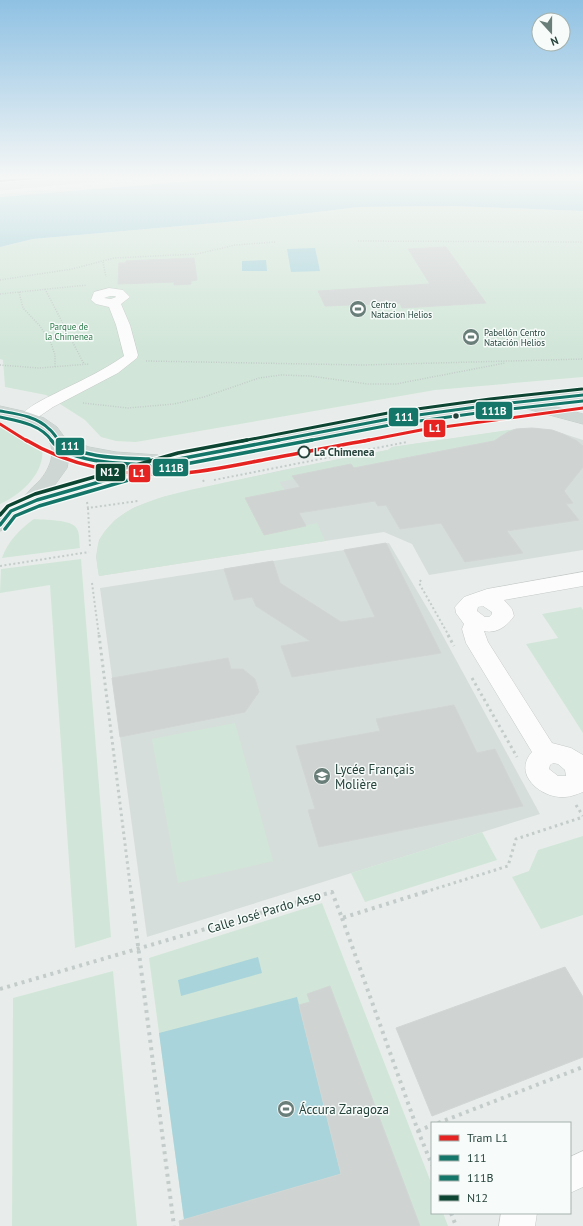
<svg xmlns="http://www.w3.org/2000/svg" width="583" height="1226" font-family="'PT Sans',sans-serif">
	<rect width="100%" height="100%" fill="#e8edeb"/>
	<g fill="#d6dedb">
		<polygon points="525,428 552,430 583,440 583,550 429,575 412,544 384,532 99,576 96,557 99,540 105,531 115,520 125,513 135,507 163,497 283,470 388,450 392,447"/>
		<polygon points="389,543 436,623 540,814 147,937 100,588"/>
	</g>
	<g fill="#d1e6d8">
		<polygon points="172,177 240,177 0,197 0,194 8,193"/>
		<polygon points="453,206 583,211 583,377 435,390 136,442 116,441 101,437 85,420 46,395 5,387 3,360 0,359 0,247 33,239 249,220 359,207"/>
		<path d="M0 421 22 437 42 447C46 472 22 494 0 504Z"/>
		<path d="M516 429 501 435 496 440 279 482 285 490 245 498 264 535 317 523 325 541 99 576C96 560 94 544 106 530 113 521 123 513 134 508 162 494 197 489 227 482 281 471 334 459 388 450L392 447Z"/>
		<path d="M34 519C43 520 73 519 77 529 80 534 79 542 80 548L2 558C8 541 20 529 34 519Z"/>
		<polygon points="81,559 111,937 75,948 50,585 0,593 1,569"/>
		<polygon points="581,607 583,610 583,733 526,644 558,638 542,614"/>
		<polygon points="235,723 273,861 178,883 152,739"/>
		<polygon points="482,832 497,860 365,902 351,873"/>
		<polygon points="583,836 583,915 541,929 512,877 529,871 538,850"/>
		<polygon points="322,903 432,1185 432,1213 443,1213 448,1226 185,1226 149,958"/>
		<polygon points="113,971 137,1226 12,1226 13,998"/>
	</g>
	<g fill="#a9d4db">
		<polygon points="240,177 583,177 583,211 453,206 359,207 249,220 33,239 0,247 0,197"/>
		<polygon points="315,248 320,271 291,272 287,249"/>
		<polygon points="266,260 267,271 242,271 242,261"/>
		<polygon points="258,957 262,973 181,996 178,980"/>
		<polygon points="297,997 341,1174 184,1220 159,1033"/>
	</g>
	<g fill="#cfd4d2" stroke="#d1d6d4">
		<polygon points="446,247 486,303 402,308 400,303 325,306 318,291 430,284 408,249"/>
		<polygon points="194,258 197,280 191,281 191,284 174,285 174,282 118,284 119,263 126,263 126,261"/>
		<polygon points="532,428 552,430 563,434 577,441 583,446 583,467 564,491 573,503 566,504 579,520 507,531 523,553 465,562 441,523 400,529 386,505 378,506 375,501 299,513 306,526 264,535 245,498 300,487 292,476 351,464 354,468 494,441 508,432 516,429"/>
		<polygon points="386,543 441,653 292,677 281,646 310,641 256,606 252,597 234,600 224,569 273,561 280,583 341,622 375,617 344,550"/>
		<polygon points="228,658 231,669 243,669 255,679 259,692 245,712 120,737 112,678"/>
		<polygon points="454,705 477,753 495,749 523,806 319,847 308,810 315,809 296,746 380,731 376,719"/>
		<polygon points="565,967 583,997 583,1057 432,1116 396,1028"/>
		<polygon points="330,986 420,1226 180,1226 179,1221 341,1174 299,1005 310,1002 307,994"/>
	</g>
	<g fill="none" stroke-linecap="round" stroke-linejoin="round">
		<g stroke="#c5cac8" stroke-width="1">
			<g id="minor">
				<path d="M109 288 123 290 130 297 121 304 130 325 138 355 137 358 118 373 53 407 34 420 28 422 22 420 20 417C28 405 51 396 64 389 85 379 105 369 124 356L116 325 109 307 96 304 91 300 94 292ZM110 296H115L116 297 111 299 104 298Z"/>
				<path d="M583 572V586L504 600 512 609 514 616C507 626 497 634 484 631L488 642 552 743 571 748 583 755V792C577 794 571 797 565 797 541 799 512 774 532 752L466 643 462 629 464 624 456 613 455 607 464 597 487 589ZM483 606 492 612V614L489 617H485L477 611 478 607ZM553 763 558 764 565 770 566 776H558L549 769 550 765Z"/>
				<polygon points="583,1151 583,1187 570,1193 570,1157"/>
				<polygon points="501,1213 537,1213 535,1226 499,1226"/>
			</g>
		</g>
		<g stroke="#c3ccc9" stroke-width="1">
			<g id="major">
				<polygon points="81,177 114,177 109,180 0,190 0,184"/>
				<path d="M583 390V400L545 404 583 414V424L527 409 525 406 389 424 181 464 44 504 18 515 7 529 0 531C0 526 0 518 0 513 2 504 14 504 20 500 24 498 30 489 35 485 43 478 48 470 51 460 58 430 22 420 0 416V406L27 412 44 418 57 427 65 438 89 447 116 452 158 455 161 459 179 454 389 414 491 400ZM70 452 105 461 140 464 52 489 67 468Z"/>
			</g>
		</g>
		<g stroke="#c3ccca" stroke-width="1.5" stroke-dasharray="1 1.5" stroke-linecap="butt">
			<polyline points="123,179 145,177"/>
			<polyline points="358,241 583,242"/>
			<polyline points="103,262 106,277"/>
			<polyline points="0,280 72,269 114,258 197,254 235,245 276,242"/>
			<polyline points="45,289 84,364"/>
			<polyline points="19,292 23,308 40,326 51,343 55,355 55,368"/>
			<polyline points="0,294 87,285"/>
			<polyline points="146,361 363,365 583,359"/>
			<polyline points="0,365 39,368 89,364"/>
			<polyline points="83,403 128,408 174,404 204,397 259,378 281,375 310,376 368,384 396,384 505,363"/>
		</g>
		<g stroke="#c3ccca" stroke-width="2" stroke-dasharray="2 2.5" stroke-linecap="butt">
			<polyline points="203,480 204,482"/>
			<polyline points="214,480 407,442"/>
			<polyline points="87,502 88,508 138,501"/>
			<polyline points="88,508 90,546"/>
			<polyline points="0,566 89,552"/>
			<polyline points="421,580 419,583 449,636"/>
			<polyline points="92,583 99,636"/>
		</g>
		<g stroke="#c3ccca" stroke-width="3" stroke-dasharray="2.5 3.5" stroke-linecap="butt">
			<polyline points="99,635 131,892"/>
			<polyline points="448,635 454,646"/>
			<polyline points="472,678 517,757"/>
			<polyline points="576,805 583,816"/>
			<polyline points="425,892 508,866 516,839 583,817"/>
		</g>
		<g stroke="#c3ccca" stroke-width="4" stroke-dasharray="3 4.5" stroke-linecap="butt">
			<polyline points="131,891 174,1226"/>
			<polyline points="342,918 418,1131 432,1165"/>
			<polyline points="0,989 332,892 342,918 428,891"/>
			<polyline points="438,1123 583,1067"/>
			<polyline points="418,1131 432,1125"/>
			<polyline points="451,1213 456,1226"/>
		</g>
		<use href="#minor" fill="#fcfcfc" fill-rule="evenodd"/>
		<use href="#major" fill="#cfd7d5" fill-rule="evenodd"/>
		<g stroke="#f7fbf9" stroke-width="5">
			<g id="bus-1-far1">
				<path d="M0 411C17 414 36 416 49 429 53 432 56 437 59 441"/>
				<polyline points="274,441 389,419 491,405 583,395"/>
			</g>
		</g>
		<g stroke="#f7fbf9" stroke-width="6">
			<g id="bus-1">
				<path d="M58 440C82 459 120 458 149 459"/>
				<polyline points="0,525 11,511 37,500 179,459 279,440"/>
			</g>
		</g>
		<g stroke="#f7fbf9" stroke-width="5">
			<g id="bus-2-far1">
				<path d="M0 417C18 421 40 424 52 441"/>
				<polyline points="307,441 390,425 492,411 583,401"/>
			</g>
		</g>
		<g stroke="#f7fbf9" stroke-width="6">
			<g id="bus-2">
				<path d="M51 440C67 463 123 464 149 465"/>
				<polyline points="5,529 15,516 39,506 180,465 312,440"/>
			</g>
		</g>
		<g stroke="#f7fbf9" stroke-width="3.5">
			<polyline id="bus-3-far2" points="0,181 48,177"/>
		</g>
		<g stroke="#f7fbf9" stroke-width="5">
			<polyline id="bus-3-far1" points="242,441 388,413 490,399 582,389"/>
		</g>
		<g stroke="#f7fbf9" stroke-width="6">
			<polyline id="bus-3" points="0,515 8,506 35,494 178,453 247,440"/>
		</g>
		<use href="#bus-1-far1" stroke="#147668" stroke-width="3"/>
		<use href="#bus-1" stroke="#147668" stroke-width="3.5"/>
		<use href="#bus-2-far1" stroke="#147668" stroke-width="3"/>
		<use href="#bus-2" stroke="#147668" stroke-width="3.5"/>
		<use href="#bus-3-far2" stroke="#0c4532" stroke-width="2"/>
		<use href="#bus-3-far1" stroke="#0c4532" stroke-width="3"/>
		<use href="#bus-3" stroke="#0c4532" stroke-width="3.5"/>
		<g stroke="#f7fbf9" stroke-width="5">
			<g id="tram-1-far1">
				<polyline points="0,424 27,441"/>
				<polyline points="364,441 421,430 583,408"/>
			</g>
		</g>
		<g stroke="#f7fbf9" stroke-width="6">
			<path id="tram-1" d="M26 440C69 466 125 477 175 474 206 472 237 465 268 459 301 453 335 446 369 440"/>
		</g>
		<use href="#tram-1-far1" stroke="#e52422" stroke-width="3"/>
		<use href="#tram-1" stroke="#e52422" stroke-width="3.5"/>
	</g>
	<linearGradient id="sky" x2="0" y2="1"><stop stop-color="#8fc1e3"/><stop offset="0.51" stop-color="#f5f7f6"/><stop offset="1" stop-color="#f5f7f6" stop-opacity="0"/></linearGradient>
	<rect width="583" height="348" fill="url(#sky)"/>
	<defs>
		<g id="stadium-disc" transform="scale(0.9)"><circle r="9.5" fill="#697e78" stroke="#f7fbf9"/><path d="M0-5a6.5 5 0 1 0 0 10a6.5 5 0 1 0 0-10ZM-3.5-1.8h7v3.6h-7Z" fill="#fff"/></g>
		<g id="school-disc" transform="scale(0.9)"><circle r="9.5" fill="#697e78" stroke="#f7fbf9"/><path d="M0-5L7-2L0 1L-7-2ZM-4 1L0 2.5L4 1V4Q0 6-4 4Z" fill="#fff"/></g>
	</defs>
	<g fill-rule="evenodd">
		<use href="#stadium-disc" x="358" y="309"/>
		<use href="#stadium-disc" x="471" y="337"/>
		<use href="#school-disc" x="322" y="776"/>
		<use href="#stadium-disc" x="286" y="1109"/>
	</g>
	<circle fill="#24423a" stroke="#f7fbf9" stroke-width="1.5" cx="456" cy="416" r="3.5"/>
	<circle fill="#f7fbf9" stroke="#24423a" stroke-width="2" cx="304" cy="452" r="5.5"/>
	<g text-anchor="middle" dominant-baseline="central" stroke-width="3" stroke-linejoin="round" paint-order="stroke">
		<g font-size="9" fill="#24423a" stroke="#f7fbf9" text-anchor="start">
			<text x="371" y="304">Centro<tspan x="371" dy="10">Natacion Helios</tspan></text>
			<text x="484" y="332">Pabellón Centro<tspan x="484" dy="10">Natación Helios</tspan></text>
		</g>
		<g font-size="9" fill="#2d7a4b" stroke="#f7fbf9">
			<text x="69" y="326">Parque de<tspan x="69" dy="10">la Chimenea</tspan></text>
		</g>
		<g font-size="11" font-weight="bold" fill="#24423a" stroke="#f7fbf9" text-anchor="start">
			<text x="314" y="452">La Chimenea</text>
		</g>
		<g font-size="13" fill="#24423a" stroke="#f7fbf9" text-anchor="start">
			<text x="335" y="769">Lycée Français<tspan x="335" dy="15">Molière</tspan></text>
			<text x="299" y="1109">Áccura Zaragoza</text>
		</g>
		<g font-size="13" fill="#24423a" stroke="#f7fbf9">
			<text transform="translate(264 912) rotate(-17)">Calle José Pardo Asso</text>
		</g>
	</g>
	<g stroke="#f7fbf9" stroke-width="1.5">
		<rect x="475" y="401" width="38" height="19" rx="4" fill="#147668"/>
		<rect x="388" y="407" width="31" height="20" rx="4" fill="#147668"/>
		<rect x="423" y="419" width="23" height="19" rx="4" fill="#e52422"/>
		<rect x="55" y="437" width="30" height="19" rx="4" fill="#147668"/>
		<rect x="152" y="458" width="37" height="19" rx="4" fill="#147668"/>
		<rect x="95" y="463" width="31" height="19" rx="4" fill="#0c4532"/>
		<rect x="128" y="464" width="23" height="19" rx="4" fill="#e52422"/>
	</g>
	<g font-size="11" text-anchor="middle" font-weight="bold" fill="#fff">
		<text x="494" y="415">111B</text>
		<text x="404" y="421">111</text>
		<text x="435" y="432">L1</text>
		<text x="70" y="450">111</text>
		<text x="171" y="472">111B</text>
		<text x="110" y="476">N12</text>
		<text x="139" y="477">L1</text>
	</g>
	<rect x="431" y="1122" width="140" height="92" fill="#f7fbf9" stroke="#a3b1ad"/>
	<rect x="439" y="1135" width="20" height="6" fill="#e52422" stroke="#a3b1ad"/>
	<text x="467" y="1142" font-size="12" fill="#24423a">Tram L1</text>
	<rect x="439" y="1155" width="20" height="6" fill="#147668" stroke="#a3b1ad"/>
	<text x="467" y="1162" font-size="12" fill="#24423a">111</text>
	<rect x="439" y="1175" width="20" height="6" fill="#147668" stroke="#a3b1ad"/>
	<text x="467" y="1182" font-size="12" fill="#24423a">111B</text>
	<rect x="439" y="1195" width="20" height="6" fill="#0c4532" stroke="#a3b1ad"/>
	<text x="467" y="1202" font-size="12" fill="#24423a">N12</text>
	<g transform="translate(551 32) rotate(159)"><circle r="19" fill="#f7fbf9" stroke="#a3b1ad"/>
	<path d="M0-3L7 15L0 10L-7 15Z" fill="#697e78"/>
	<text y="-6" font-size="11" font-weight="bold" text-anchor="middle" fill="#24423a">N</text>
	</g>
</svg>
